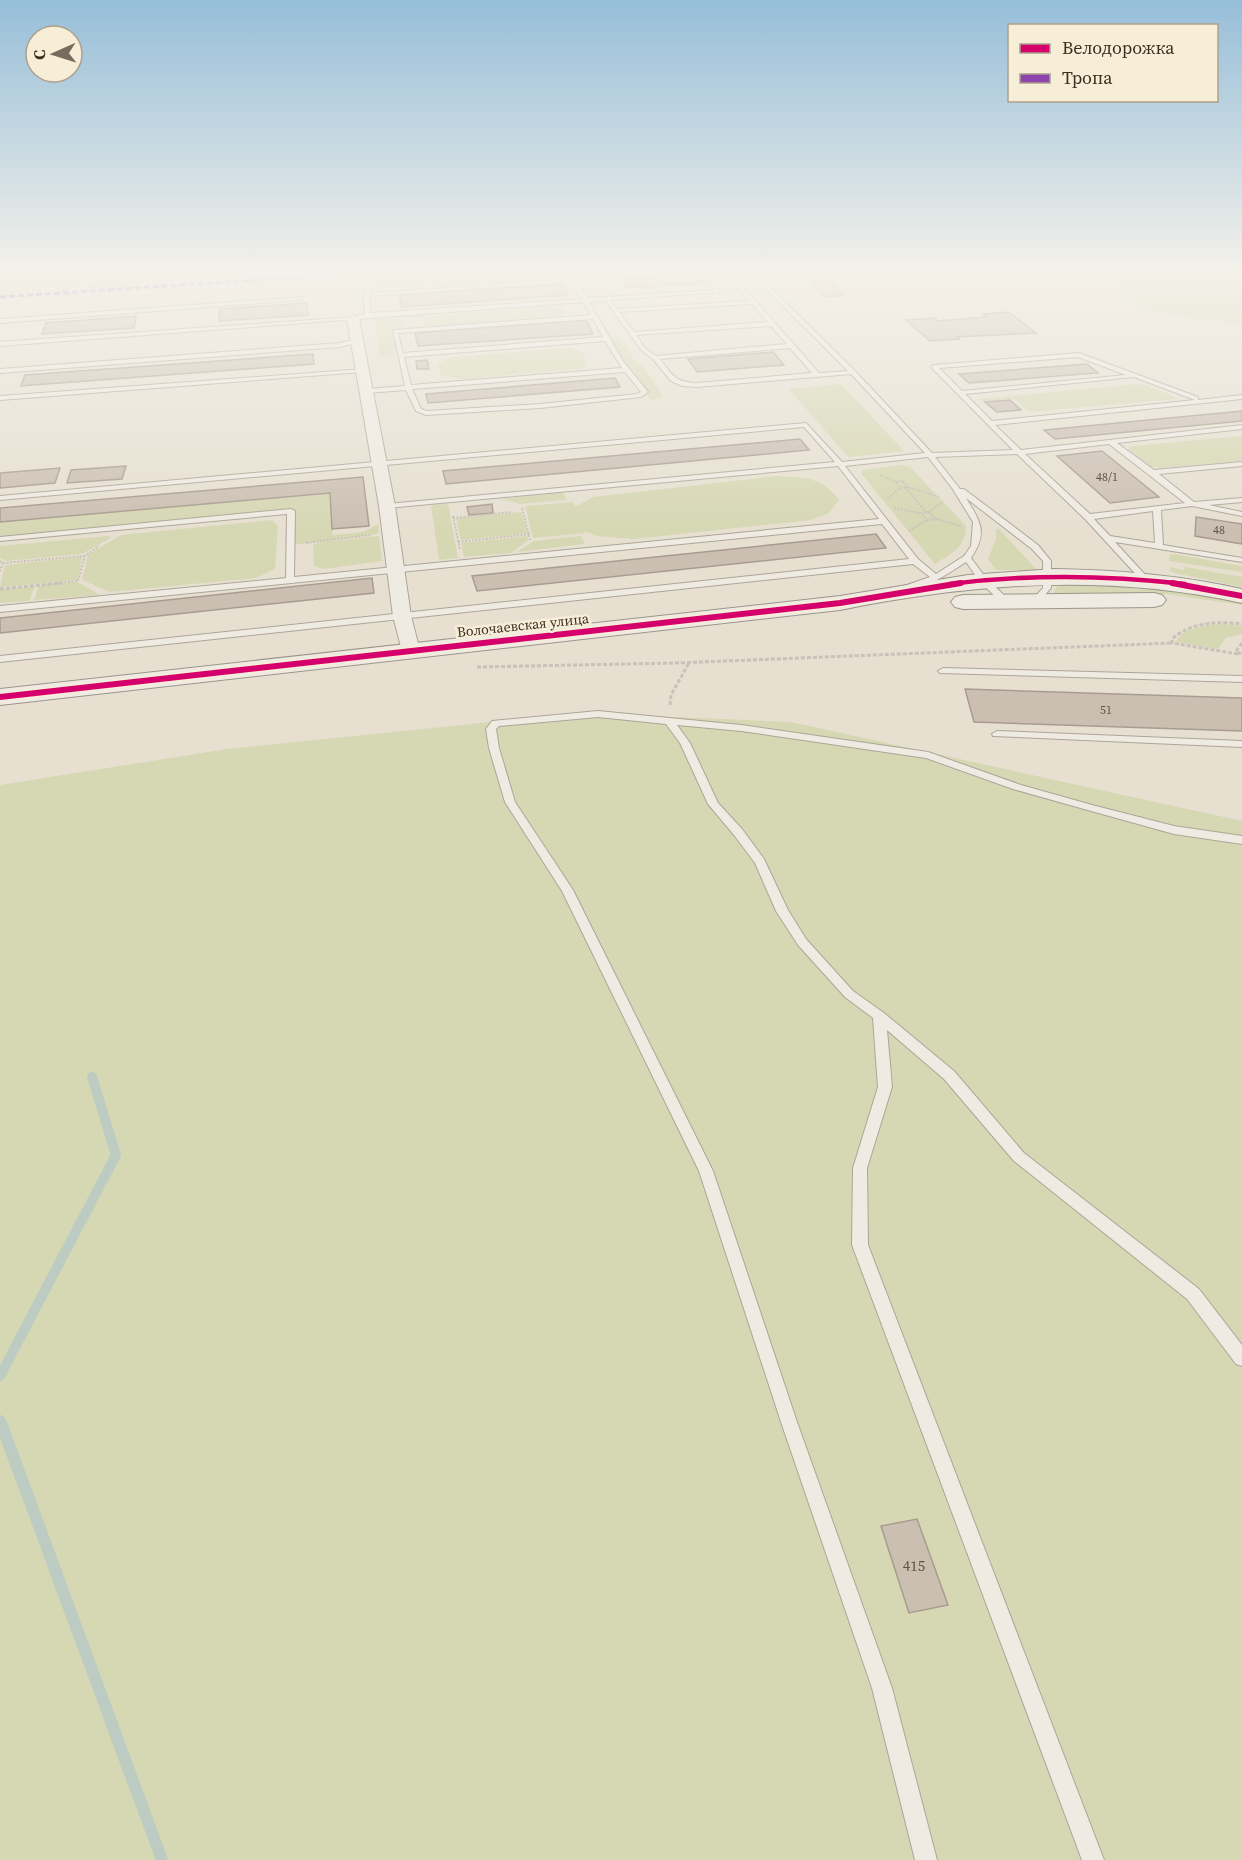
<svg xmlns="http://www.w3.org/2000/svg" width="1242" height="1860" font-family="'Source Serif 4',serif">
	<rect width="100%" height="100%" fill="#e7e0d1"/>
	<g fill="#d6d7b3">
		<polygon points="0,272 265,272 149,284 0,294"/>
		<polygon points="543,272 558,272 560,277 377,289 381,284 405,278 437,279"/>
		<polygon points="1100,272 1242,272 1242,325 1147,311"/>
		<polygon points="550,306 564,310 565,314 555,319 433,328 424,324 423,320 433,315"/>
		<polygon points="428,315 422,318 393,317 404,321 404,327 400,330 423,325 430,329 394,332 395,356 380,358 375,319"/>
		<polygon points="611,337 618,337 626,344 633,359 642,364 663,396 653,400 649,398 634,370 623,363"/>
		<polygon points="571,348 582,352 587,364 581,369 461,379 439,375 441,372 437,364 453,357"/>
		<polygon points="841,384 904,451 848,457 789,389"/>
		<polygon points="1137,384 1148,386 1174,396 1176,399 1030,412 1015,399 982,402 979,399"/>
		<polygon points="1242,436 1242,461 1159,468 1148,466 1128,449 1132,446"/>
		<path d="M900 465 910 467 966 526C966 547 951 554 935 564L861 473 863 470Z"/>
		<path d="M777 476C805 478 822 476 839 500L829 513 811 520 634 539 597 536 584 531 585 533 533 538 525 506 573 502 575 507 593 497Z"/>
		<polygon points="563,492 566,500 520,504 500,499"/>
		<polygon points="330,493 333,535 363,532 379,524 378,534 291,545 291,512 0,537 0,522"/>
		<polygon points="448,504 458,558 439,560 431,505"/>
		<polygon points="521,512 528,533 461,540 456,518"/>
		<polygon points="272,520 278,526 275,569 256,578 110,592 82,580 88,555 121,535"/>
		<polygon points="999,529 1037,570 996,570 988,559 996,539 996,530"/>
		<polygon points="108,536 112,537 82,554 6,561 0,558 0,546"/>
		<polygon points="379,536 382,561 324,569 314,566 313,545 322,542"/>
		<polygon points="528,536 528,540 511,553 464,557 461,543"/>
		<polygon points="581,536 585,544 517,552 534,541"/>
		<polygon points="1173,554 1242,566 1242,572 1169,561 1170,555"/>
		<polygon points="82,557 78,580 0,587 5,565"/>
		<polygon points="1170,567 1184,570 1185,567 1242,577 1242,587 1175,573 1170,571"/>
		<polygon points="78,582 100,595 34,600 39,585"/>
		<polygon points="1059,583 1159,586 1242,601 1242,605 1166,594 1050,598"/>
		<polygon points="35,586 29,601 0,603 0,590"/>
		<path d="M1223 624 1242 626V634L1226 638 1218 649 1176 642C1183 627 1208 625 1223 624Z"/>
		<polygon points="579,713 791,722 1242,821 1242,1860 0,1860 0,785 227,749"/>
	</g>
	<g fill="none" stroke-linecap="round" stroke-linejoin="round">
		<g stroke="#bcccc2" stroke-width="10">
			<polyline points="0,1376 116,1155 92,1077"/>
			<polyline points="0,1420 2,1425"/>
		</g>
		<polyline stroke="#bcccc2" stroke-width="12" points="1,1423 162,1860"/>
	</g>
	<g fill="#cbbfb2" stroke="#a89c90" stroke-width="1.5">
		<polygon points="801,272 820,272 845,295 826,297"/>
		<polygon points="697,273 705,283 627,288 620,278"/>
		<polygon points="562,284 568,295 402,307 399,295"/>
		<polygon points="307,303 308,315 219,321 220,309"/>
		<polygon points="1009,312 1036,333 957,337 959,339 930,341 906,320 935,318 938,321 986,317 983,314"/>
		<polygon points="136,316 134,328 42,334 46,323"/>
		<polygon points="586,320 593,334 418,346 415,333"/>
		<polygon points="773,352 784,365 697,372 688,359"/>
		<polygon points="313,354 314,364 21,386 25,375"/>
		<polygon points="427,360 429,369 417,369 416,361"/>
		<polygon points="1087,364 1098,373 969,383 959,374"/>
		<polygon points="615,378 620,387 428,403 426,394"/>
		<polygon points="1010,400 1021,410 997,412 985,402"/>
		<polygon points="1242,411 1242,421 1055,439 1044,430"/>
		<polygon points="800,439 809,450 446,484 443,471"/>
		<polygon points="1102,451 1159,497 1110,503 1057,456"/>
		<polygon points="126,466 122,479 67,483 71,470"/>
		<polygon points="60,468 55,483 0,488 0,473"/>
		<polygon points="363,477 369,526 332,529 330,493 0,522 0,508"/>
		<polygon points="492,504 493,513 469,515 467,507"/>
		<polygon points="1196,517 1242,524 1242,544 1195,536"/>
		<polygon points="876,534 886,548 477,591 472,576"/>
		<polygon points="372,578 374,593 0,633 0,618"/>
		<polygon points="965,689 1242,698 1242,731 974,722"/>
		<polygon points="917,1519 948,1605 909,1613 881,1526"/>
	</g>
	<g fill="none" stroke-linecap="round" stroke-linejoin="round">
		<g stroke="#ada599" stroke-width="2">
			<g id="lane">
				<polygon points="185,272 198,272 195,274"/>
				<path d="M417 272H431L392 278 373 285 370 293 570 279 568 273 603 272 574 275 587 298 714 290 702 272H707L720 292 610 300 617 309 749 301 724 272H730L819 373 848 371 749 272H755L855 371 932 453 1013 450 932 368V366L934 365 1079 353 1198 397V400L1242 395V399L995 425 1021 450 1242 425V429L1117 443 1154 470 1242 462V466L1159 474 1194 502 1242 498V502L1209 505 1242 512V516L1192 506 1161 510 1163 545 1242 558V562L1115 542 1150 580 1143 582 1085 519 1017 454 935 457 960 489H964L1038 545 1051 561V588L1037 604 1030 602 1043 588V561L1032 549 966 498C981 522 988 533 971 558L986 578 1008 599V603H1002L980 582 966 562C949 573 924 591 904 590V586L930 577 913 564 0 662V656L909 559 882 524 0 612V606L286 578 287 514 0 541V537L291 509 295 511 294 577 879 519 838 466 387 508 383 506 387 504 835 462 804 427 0 500V496L806 423 842 462 925 453 851 374 697 387 682 386 671 381 653 359 642 351 605 300 589 302 623 361 648 392 641 397 540 408 426 415 416 411 406 390 367 393 364 391 367 389 405 386 393 330 591 315 583 302 0 346V342L353 317 365 314 363 295 369 283 391 274ZM572 282 582 299 371 313 369 296ZM752 304 768 322 634 332 619 312ZM593 319 603 337 403 353 398 333ZM771 326 787 344 656 356 646 349 636 335ZM605 341 622 368 411 385 404 357ZM790 348 812 373 697 383C675 382 673 376 660 359ZM1078 357 1126 375 962 391 939 368ZM625 372 641 392 637 394 540 404 427 411 421 409 412 389ZM1134 377 1195 400 992 421 965 394ZM1109 444 1185 503 1090 514 1025 454ZM928 457 952 488 973 522 971 546 964 556 936 574 918 559 845 466ZM1153 511 1155 543 1110 536 1094 519Z"/>
				<polygon points="302,297 300,300 0,323 0,319"/>
				<polygon points="357,339 359,342 340,347 0,373 0,369 340,343"/>
				<polygon points="364,369 364,371 362,372 0,400 0,396"/>
				<polygon points="943,668 1242,676 1242,682 940,673 938,671"/>
				<polygon points="598,711 741,725 928,752 1021,785 1092,805 1174,826 1242,836 1242,844 1174,834 1084,809 1013,789 926,758 741,731 677,725 690,743 718,803 742,829 764,859 788,910 806,939 853,991 884,1013 954,1071 1024,1153 1199,1289 1242,1345 1242,1366 1236,1364 1187,1299 1014,1161 944,1079 887,1030 892,1087 867,1168 868,1245 1104,1860 1082,1860 852,1245 853,1168 878,1087 873,1018 845,997 798,945 776,911 755,863 734,835 708,804 680,743 666,724 598,717 499,726 496,729 499,748 515,802 573,890 713,1171 797,1422 892,1688 937,1860 915,1860 872,1688 781,1422 699,1171 562,891 505,802 489,748 486,729 492,721"/>
				<polygon points="997,731 1242,741 1242,747 993,736 992,734"/>
			</g>
		</g>
		<g stroke="#ada599" stroke-width="2">
			<g id="street">
				<polygon points="107,272 120,272 71,294 67,295 61,292"/>
				<polygon points="353,315 359,319 395,506 411,616 420,651 417,655 405,655 402,651 393,616 379,506 347,319"/>
			</g>
		</g>
		<g stroke="#9c958a" stroke-width="2">
			<g id="secondary">
				<path d="M1054 569C1118 570 1179 575 1242 589V603C1107 573 974 583 840 610L0 705V689L840 596 968 575Z"/>
				<polygon points="1154,593 1162,595 1166,600 1162,605 1154,607 963,609 955,607 951,602 955,597 963,595"/>
			</g>
		</g>
		<g stroke="#c8c2b9" stroke-width="2" stroke-dasharray="2 1.5" stroke-linecap="butt">
			<polyline points="880,475 896,482"/>
			<polygon points="903,481 908,487 900,488 896,482"/>
			<polyline points="905,487 926,512"/>
			<polyline points="908,487 939,497"/>
			<polyline points="887,499 900,488"/>
			<polyline points="522,508 530,540"/>
			<polyline points="894,508 920,513"/>
			<polyline points="929,512 943,501"/>
			<polygon points="929,512 936,519 927,520 920,513"/>
			<polyline points="453,516 460,550"/>
			<polyline points="453,518 512,512"/>
			<polyline points="936,519 961,526"/>
			<polyline points="909,531 927,520"/>
			<polyline points="458,542 530,534"/>
			<polyline points="306,543 370,535"/>
			<polyline points="0,561 3,563 0,571"/>
			<polyline points="3,563 85,556"/>
			<polyline points="47,584 78,581 85,556 99,546"/>
		</g>
		<g stroke="#c8c2b9" stroke-width="3" stroke-dasharray="4 2" stroke-linecap="butt">
			<polyline points="0,589 62,583"/>
			<polyline points="1242,643 1236,651 1242,655"/>
			<path d="M1238 654 1172 643V639C1192 622 1217 621 1242 624"/>
			<polyline points="477,667 676,663 1172,643"/>
			<polyline points="670,705 671,695 689,663"/>
		</g>
		<use href="#lane" fill="#efebe3" fill-rule="evenodd"/>
		<use href="#street" fill="#efebe3" fill-rule="evenodd"/>
		<use href="#secondary" fill="#efebe3" fill-rule="evenodd"/>
		<polyline stroke="#8e44ad" stroke-width="3" stroke-dasharray="6 3" stroke-linecap="butt" points="0,297 376,272"/>
		<g stroke="#f7eed8" stroke-width="7">
			<path id="cycleway-far1" d="M950 584C1028 574 1106 575 1185 584"/>
		</g>
		<g stroke="#f7eed8" stroke-width="9">
			<g id="cycleway">
				<polyline points="1172,583 1242,596"/>
				<polyline points="0,697 840,603 961,583"/>
			</g>
		</g>
		<use href="#cycleway-far1" stroke="#d6006c" stroke-width="4.5"/>
		<use href="#cycleway" stroke="#d6006c" stroke-width="6"/>
	</g>
	<linearGradient id="sky" x2="0" y2="1"><stop stop-color="#96bed9"/><stop offset="0.51" stop-color="#f4f1ea"/><stop offset="1" stop-color="#f4f1ea" stop-opacity="0"/></linearGradient>
	<rect width="1242" height="532" fill="url(#sky)"/>
	<g text-anchor="middle" dominant-baseline="central" stroke-width="5" stroke-linejoin="round" paint-order="stroke">
		<g font-size="12" fill="#605244">
			<text x="1107" y="477">48/1</text>
			<text x="1219" y="530">48</text>
			<text x="1106" y="710">51</text>
		</g>
		<g font-size="14" fill="#3d2e20" stroke="#f7eed8">
			<text transform="translate(523 625) rotate(-6)">Волочаевская улица</text>
		</g>
		<g font-size="15" fill="#605244">
			<text x="914" y="1565">415</text>
		</g>
	</g>
	<rect x="1008" y="24" width="210" height="78" fill="#f7eed8" stroke="#ada18e" stroke-width="1.5"/>
	<rect x="1020" y="44" width="30" height="9" fill="#d6006c" stroke="#ada18e" stroke-width="1.5"/>
	<text x="1062" y="54" font-size="18" fill="#3d2e20">Велодорожка</text>
	<rect x="1020" y="74" width="30" height="9" fill="#8e44ad" stroke="#ada18e" stroke-width="1.5"/>
	<text x="1062" y="84" font-size="18" fill="#3d2e20">Тропа</text>
	<g transform="translate(54 54) rotate(267)"><circle r="28" fill="#f7eed8" stroke="#ada18e" stroke-width="1.5"/>
	<path d="M0-4.5L10 22L0 15L-10 22Z" fill="#786c5e"/>
	<text y="-9" font-size="16" font-weight="bold" text-anchor="middle" fill="#3d2e20">С</text>
	</g>
</svg>
